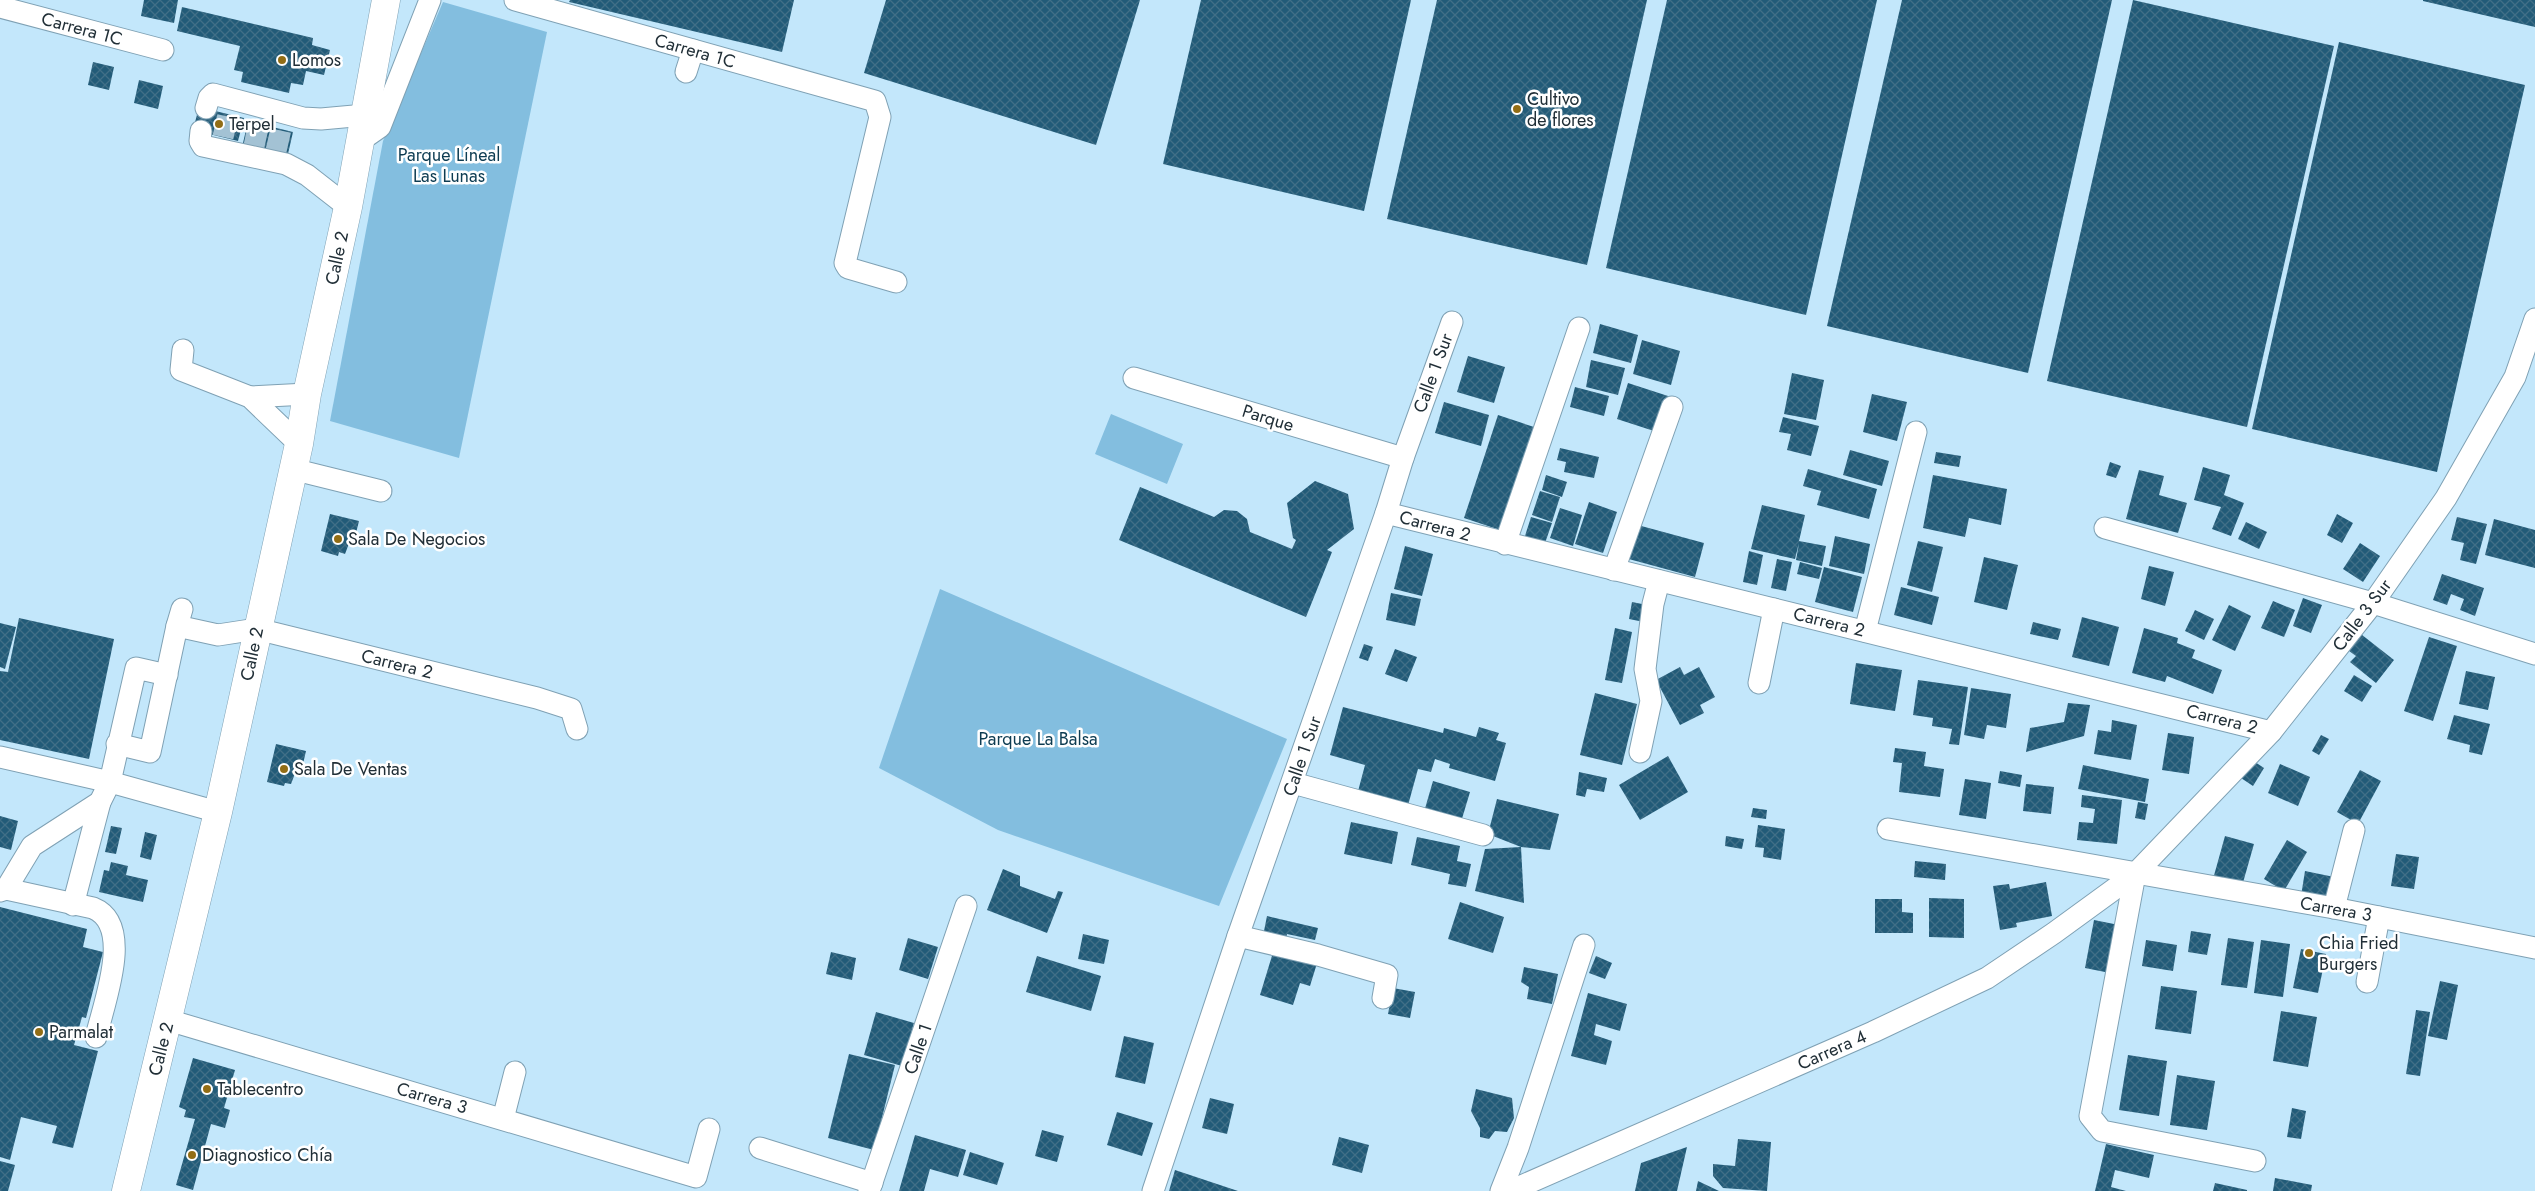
<svg xmlns="http://www.w3.org/2000/svg" width="2535" height="1191" font-family="Jost,sans-serif">
	<defs>
		<pattern id="building-cross-hatch" width="8" height="8" patternUnits="userSpaceOnUse" patternTransform="scale(1.25)"><rect width="8" height="8" fill="#225b78"/><path d="M0 0l8 8M0 8l8-8" fill="none" stroke="#416f87"/></pattern>
	</defs>
	<rect width="100%" height="100%" fill="#c3e7fb"/>
	<g fill="#83bedf">
		<polygon points="443,2 547,32 459,458 330,421 383,141"/>
		<polygon points="1111,414 1183,444 1167,484 1095,454"/>
		<polygon points="940,589 1287,739 1219,906 998,830 879,768"/>
	</g>
	<g fill="url(#building-cross-hatch)">
		<polygon points="144,0 178,0 174,23 141,16"/>
		<polygon points="570,0 794,0 782,52 569,2"/>
		<polygon points="886,0 1140,0 1096,145 864,73"/>
		<polygon points="1201,0 1411,0 1364,211 1163,164"/>
		<polygon points="1437,0 1647,0 1587,265 1387,219"/>
		<polygon points="1667,0 1877,0 1806,315 1606,268"/>
		<polygon points="1902,0 2112,0 2028,373 1827,326"/>
		<polygon points="2133,0 2334,46 2247,427 2047,381"/>
		<polygon points="2423,0 2535,0 2535,27 2423,1"/>
		<polygon points="182,7 313,38 312,45 330,50 324,75 306,71 303,85 291,83 289,93 241,82 243,72 234,70 240,46 177,31"/>
		<polygon points="2339,42 2525,85 2437,472 2252,429"/>
		<polygon points="93,62 114,67 109,90 88,85"/>
		<polygon points="139,80 163,86 158,109 134,103"/>
		<polygon points="199,107 244,118 238,141 193,130"/>
		<polygon points="248,121 293,132 288,154 243,143"/>
		<polygon points="1600,324 1638,335 1631,363 1593,353"/>
		<polygon points="1642,340 1680,351 1671,385 1633,374"/>
		<polygon points="1468,356 1505,367 1494,403 1457,392"/>
		<polygon points="1591,360 1625,368 1618,395 1586,387"/>
		<polygon points="1792,373 1824,380 1816,420 1784,414"/>
		<polygon points="1628,383 1668,396 1657,432 1617,419"/>
		<polygon points="1575,387 1609,396 1604,416 1570,407"/>
		<polygon points="1872,394 1907,402 1897,441 1863,432"/>
		<polygon points="1444,402 1489,415 1481,446 1435,433"/>
		<polygon points="1498,415 1537,428 1503,531 1464,518"/>
		<polygon points="1783,417 1819,426 1811,456 1787,450 1791,434 1779,432"/>
		<polygon points="1560,448 1599,457 1594,478 1564,472 1566,462 1557,460"/>
		<polygon points="1850,450 1889,461 1882,486 1843,475"/>
		<polygon points="1936,452 1961,456 1959,467 1934,463"/>
		<polygon points="2110,462 2121,466 2116,478 2106,475"/>
		<polygon points="2203,467 2230,475 2224,495 2244,503 2231,536 2212,529 2221,507 2194,500"/>
		<polygon points="1808,469 1877,489 1869,519 1817,505 1821,491 1803,486"/>
		<polygon points="2139,470 2164,476 2159,495 2187,503 2178,533 2126,519"/>
		<polygon points="1546,475 1567,482 1562,497 1542,490"/>
		<polygon points="1933,475 2007,489 2001,525 1969,518 1965,537 1923,528"/>
		<polygon points="1315,481 1348,494 1354,529 1327,550 1332,552 1306,617 1119,540 1140,487 1214,517 1224,510 1237,511 1247,519 1250,532 1292,549 1296,540 1293,538 1287,503"/>
		<polygon points="1540,491 1560,497 1552,522 1532,515"/>
		<polygon points="1589,502 1617,512 1603,553 1575,544"/>
		<polygon points="1762,505 1805,515 1799,541 1826,546 1822,566 1796,560 1799,543 1795,559 1751,549"/>
		<polygon points="1560,508 1582,515 1573,546 1550,538"/>
		<polygon points="330,514 359,521 356,533 353,533 345,554 339,552 338,556 321,551"/>
		<polygon points="2337,514 2353,523 2342,543 2327,535"/>
		<polygon points="1531,517 1552,523 1545,543 1525,536"/>
		<polygon points="2457,517 2487,524 2476,564 2460,560 2464,543 2451,540"/>
		<polygon points="2494,519 2535,530 2535,568 2485,555"/>
		<polygon points="2246,522 2267,532 2259,549 2238,539"/>
		<polygon points="1634,524 1704,543 1695,577 1625,558"/>
		<polygon points="1835,536 1870,544 1864,574 1829,566"/>
		<polygon points="1918,541 1943,547 1932,592 1907,585"/>
		<polygon points="2360,543 2380,556 2363,582 2343,569"/>
		<polygon points="1405,546 1433,554 1422,596 1394,589"/>
		<polygon points="1749,551 1763,555 1757,585 1743,582"/>
		<polygon points="1984,557 2018,565 2007,610 1974,602"/>
		<polygon points="1777,559 1792,562 1786,591 1771,588"/>
		<polygon points="1800,562 1822,568 1819,579 1797,574"/>
		<polygon points="2149,566 2174,572 2165,606 2141,599"/>
		<polygon points="1824,567 1862,577 1853,612 1815,602"/>
		<polygon points="2442,574 2484,588 2475,616 2460,610 2464,599 2451,594 2447,605 2433,600"/>
		<polygon points="1901,587 1939,597 1932,625 1894,615"/>
		<polygon points="1391,593 1421,599 1415,626 1386,620"/>
		<polygon points="2303,598 2322,605 2311,633 2293,626"/>
		<polygon points="2273,601 2295,610 2284,637 2261,628"/>
		<polygon points="1632,602 1647,605 1644,622 1629,619"/>
		<polygon points="2229,605 2251,616 2235,651 2212,640"/>
		<polygon points="2195,610 2214,619 2204,640 2185,631"/>
		<polygon points="2082,617 2119,627 2109,666 2072,657"/>
		<polygon points="19,618 114,639 89,759 0,740 0,671 8,672"/>
		<polygon points="2033,622 2061,629 2058,640 2030,634"/>
		<polygon points="0,623 16,627 5,669 0,667"/>
		<polygon points="1615,628 1632,632 1622,683 1605,680"/>
		<polygon points="2144,628 2178,638 2177,643 2195,650 2192,658 2222,670 2213,694 2167,676 2165,682 2132,673"/>
		<polygon points="2357,631 2394,660 2376,683 2350,662 2356,656 2345,648"/>
		<polygon points="2429,637 2457,646 2433,721 2404,711"/>
		<polygon points="1364,644 1373,647 1368,661 1359,658"/>
		<polygon points="1395,649 1417,657 1407,682 1385,674"/>
		<polygon points="1856,663 1902,670 1895,711 1850,704"/>
		<polygon points="1680,667 1684,675 1699,667 1715,697 1700,705 1704,713 1680,725 1656,680"/>
		<polygon points="2466,671 2495,677 2488,710 2459,704"/>
		<polygon points="2354,675 2372,686 2362,702 2344,691"/>
		<polygon points="1918,680 1968,687 1959,745 1949,744 1952,729 1932,726 1933,718 1913,715"/>
		<polygon points="1971,688 2011,694 2006,728 1987,725 1984,739 1964,735"/>
		<polygon points="1595,693 1637,704 1622,765 1580,755"/>
		<polygon points="2068,703 2090,705 2084,736 2026,752 2030,728 2064,722"/>
		<polygon points="1343,707 1443,733 1444,728 1476,737 1479,727 1499,733 1496,740 1506,743 1495,781 1449,768 1450,764 1435,759 1431,772 1418,769 1407,809 1357,795 1365,765 1330,755"/>
		<polygon points="2454,715 2490,724 2482,755 2469,752 2470,745 2447,739"/>
		<polygon points="2112,720 2137,725 2131,760 2094,754 2098,730 2111,732"/>
		<polygon points="2168,733 2194,737 2189,774 2162,770"/>
		<polygon points="2321,735 2329,739 2319,755 2312,751"/>
		<polygon points="276,744 306,751 303,764 299,763 291,784 285,783 284,786 267,782"/>
		<polygon points="1895,748 1926,752 1924,766 1944,769 1940,797 1899,792 1902,763 1893,762"/>
		<polygon points="1668,756 1688,792 1640,820 1619,785"/>
		<polygon points="2252,760 2264,768 2253,786 2241,778"/>
		<polygon points="2280,764 2310,777 2298,806 2268,793"/>
		<polygon points="2083,765 2149,779 2145,802 2078,789"/>
		<polygon points="2360,770 2381,781 2358,824 2337,812"/>
		<polygon points="2000,771 2022,775 2020,787 1998,783"/>
		<polygon points="1579,772 1607,778 1604,792 1587,789 1585,797 1576,795"/>
		<polygon points="1965,779 1991,783 1986,819 1959,815"/>
		<polygon points="1433,781 1470,792 1461,822 1424,812"/>
		<polygon points="2026,784 2054,787 2051,814 2023,811"/>
		<polygon points="2082,795 2122,800 2117,844 2077,840 2079,822 2093,823 2095,809 2081,807"/>
		<polygon points="1497,799 1559,814 1550,850 1521,847 1488,834"/>
		<polygon points="2138,802 2148,804 2145,820 2135,818"/>
		<polygon points="1753,808 1767,810 1766,819 1751,817"/>
		<polygon points="0,816 18,821 11,850 0,847"/>
		<polygon points="1351,822 1398,832 1392,864 1344,854"/>
		<polygon points="1758,825 1785,829 1781,860 1763,857 1764,848 1755,847"/>
		<polygon points="111,826 122,828 116,854 105,852"/>
		<polygon points="145,832 157,835 151,860 140,857"/>
		<polygon points="1726,836 1744,839 1742,849 1725,846"/>
		<polygon points="2225,836 2254,844 2242,886 2213,879"/>
		<polygon points="1417,837 1460,846 1457,861 1471,864 1466,887 1448,884 1450,874 1411,865"/>
		<polygon points="2287,840 2307,852 2284,891 2264,879"/>
		<polygon points="1521,847 1524,903 1475,891 1485,849"/>
		<polygon points="2396,854 2419,857 2414,889 2391,886"/>
		<polygon points="1915,861 1946,864 1945,880 1914,877"/>
		<polygon points="111,862 128,866 126,875 148,880 143,902 99,892 104,870 109,871"/>
		<polygon points="1003,869 1020,876 1020,886 1055,899 1058,891 1063,892 1047,933 987,910"/>
		<polygon points="2305,871 2339,878 2334,903 2301,896"/>
		<polygon points="2046,882 2052,916 2016,923 2017,927 2000,930 1993,886 2009,884 2010,889"/>
		<polygon points="1929,898 1964,899 1964,938 1929,937"/>
		<polygon points="1875,899 1902,899 1902,912 1913,913 1913,933 1875,933"/>
		<polygon points="1460,902 1504,917 1493,953 1448,939"/>
		<polygon points="0,907 87,929 83,947 103,952 86,1018 82,1017 74,1045 98,1051 73,1148 52,1143 57,1126 21,1117 10,1160 0,1157"/>
		<polygon points="1267,916 1318,928 1315,940 1287,934 1285,946 1262,941"/>
		<polygon points="2094,920 2119,925 2110,973 2085,968"/>
		<polygon points="2191,931 2211,934 2207,955 2188,952"/>
		<polygon points="1083,934 1109,940 1104,964 1078,959"/>
		<polygon points="908,938 938,947 928,979 899,970"/>
		<polygon points="2228,938 2254,942 2247,988 2221,985"/>
		<polygon points="2146,940 2177,945 2173,971 2142,966"/>
		<polygon points="2261,940 2290,944 2283,997 2254,993"/>
		<polygon points="1275,946 1318,960 1310,986 1300,983 1293,1005 1260,995"/>
		<polygon points="2301,949 2326,954 2318,993 2293,988"/>
		<polygon points="831,952 856,958 852,980 826,974"/>
		<polygon points="1037,956 1101,976 1091,1011 1026,992"/>
		<polygon points="1596,956 1612,963 1605,979 1589,973"/>
		<polygon points="1524,967 1558,974 1552,1004 1527,999 1529,987 1521,982"/>
		<polygon points="2440,981 2458,985 2447,1040 2428,1036"/>
		<polygon points="2161,986 2197,991 2191,1034 2155,1029"/>
		<polygon points="1393,988 1415,992 1410,1018 1388,1014"/>
		<polygon points="1588,993 1627,1004 1620,1031 1596,1024 1594,1035 1612,1041 1606,1065 1571,1056"/>
		<polygon points="2416,1010 2430,1012 2420,1076 2406,1074"/>
		<polygon points="2281,1011 2317,1017 2308,1067 2273,1061"/>
		<polygon points="876,1012 914,1023 902,1066 864,1055"/>
		<polygon points="1124,1036 1154,1043 1145,1084 1115,1077"/>
		<polygon points="849,1054 895,1065 874,1150 828,1138"/>
		<polygon points="2128,1055 2167,1061 2159,1116 2119,1110"/>
		<polygon points="193,1058 235,1070 224,1108 230,1110 225,1128 211,1124 193,1190 176,1185 195,1119 184,1117 186,1110 179,1107"/>
		<polygon points="2177,1075 2215,1081 2207,1130 2170,1125"/>
		<polygon points="1476,1089 1512,1098 1514,1118 1507,1132 1495,1131 1489,1139 1480,1137 1480,1128 1471,1111"/>
		<polygon points="1210,1098 1234,1104 1227,1134 1202,1128"/>
		<polygon points="2292,1108 2306,1111 2301,1139 2287,1137"/>
		<polygon points="1117,1112 1153,1123 1142,1156 1107,1145"/>
		<polygon points="1042,1130 1064,1136 1057,1162 1035,1156"/>
		<polygon points="915,1135 966,1150 958,1177 930,1169 924,1191 899,1191"/>
		<polygon points="1339,1137 1369,1145 1362,1173 1332,1165"/>
		<polygon points="1738,1139 1771,1142 1767,1191 1723,1188 1713,1176 1713,1164 1735,1166"/>
		<polygon points="2106,1144 2154,1155 2149,1178 2115,1170 2111,1187 2126,1191 2095,1191"/>
		<polygon points="1687,1147 1677,1191 1635,1191 1641,1163"/>
		<polygon points="970,1152 1004,1163 997,1185 963,1175"/>
		<polygon points="0,1161 15,1165 8,1191 0,1191"/>
		<polygon points="1175,1170 1238,1191 1169,1191"/>
		<polygon points="2275,1178 2312,1185 2311,1191 2273,1191"/>
		<polygon points="1698,1181 1719,1191 1696,1191"/>
		<polygon points="2215,1183 2247,1190 2247,1191 2213,1191"/>
	</g>
	<g fill="none" stroke-linecap="round" stroke-linejoin="round">
		<g stroke="#a3c2d4" stroke-width="21" stroke-dasharray="21 11" stroke-linecap="butt">
			<polyline points="223,137 228,115"/>
			<polyline points="254,146 259,123"/>
			<polyline points="276,151 281,129"/>
		</g>
		<g stroke="#7fa1b4" stroke-width="23">
			<g id="minor">
				<polyline points="515,0 875,101 880,117 845,263 848,268 896,282"/>
				<polyline points="0,7 163,50"/>
				<polyline points="686,72 693,50"/>
				<polyline points="206,108 209,98 213,94 303,118 321,119 365,115"/>
				<polyline points="201,131 200,141 203,146 286,164 307,175 348,207"/>
				<polyline points="360,141 380,127 430,0"/>
				<polyline points="183,350 181,370 250,397 299,444"/>
				<polyline points="1134,378 1403,458"/>
				<polyline points="250,397 307,394"/>
				<polyline points="292,469 381,491"/>
				<polyline points="1386,513 2271,732"/>
				<polyline points="2105,528 2373,603 2535,654"/>
				<polyline points="1505,544 1579,328"/>
				<polyline points="1614,570 1672,407"/>
				<polyline points="182,609 177,626 218,635 257,629 537,698 571,709 577,729"/>
				<polyline points="1865,631 1916,432"/>
				<polyline points="1759,683 1774,609"/>
				<polyline points="117,744 150,752 177,626"/>
				<polyline points="1640,752 1651,701 1645,669 1653,604 1659,581"/>
				<polyline points="0,757 110,782 218,812"/>
				<polyline points="1293,783 1483,835"/>
				<polyline points="1888,829 2334,908 2535,948"/>
				<polyline points="2135,874 2090,1116 2102,1131 2255,1161"/>
				<polyline points="6,889 32,846 100,802 110,782 136,668 167,675"/>
				<path d="M0 891 6 889 93 908C135 925 103 1005 96 1037"/>
				<polyline points="73,905 100,802"/>
				<polyline points="2334,908 2354,830"/>
				<polyline points="1238,936 1318,955 1387,975 1383,998"/>
				<polyline points="2367,982 2379,917"/>
				<polyline points="168,1020 696,1177 709,1129"/>
				<polyline points="503,1119 515,1072"/>
				<polyline points="760,1148 872,1183"/>
				<polyline points="869,1191 966,906"/>
				<polyline points="1153,1191 1238,936 1386,513 1403,458 1452,322"/>
				<polyline points="1501,1191 1518,1148 1584,945"/>
				<polyline points="1510,1191 1873,1032 1987,978 2054,933 2135,874 2271,732 2373,603 2446,498 2515,377 2535,319"/>
			</g>
		</g>
		<g stroke="#7fa1b4" stroke-width="29">
			<polyline id="major" points="126,1191 218,812 299,444 307,394 348,207 386,0"/>
		</g>
		<use href="#minor" stroke="#fff" stroke-width="21"/>
		<use href="#major" stroke="#fff" stroke-width="28"/>
	</g>
	<g fill="#926d15" stroke="#fff" stroke-width="2">
		<circle cx="282" cy="60" r="5"/>
		<circle cx="1517" cy="109" r="5"/>
		<circle cx="219" cy="124" r="5"/>
		<circle cx="338" cy="539" r="5"/>
		<circle cx="284" cy="769" r="5"/>
		<circle cx="2309" cy="953" r="5"/>
		<circle cx="39" cy="1032" r="5"/>
		<circle cx="207" cy="1089" r="5"/>
		<circle cx="192" cy="1155" r="5"/>
	</g>
	<g text-anchor="middle" dominant-baseline="central" stroke-width="5" stroke-linejoin="round" paint-order="stroke">
		<g font-size="18" fill="#212f37" stroke="#fff">
			<text transform="translate(82 29) rotate(15)">Carrera 1C</text>
			<text transform="translate(695 51) rotate(16)">Carrera 1C</text>
			<text transform="translate(337 258) rotate(-78)">Calle 2</text>
			<text transform="translate(1433 373) rotate(-70)">Calle 1 Sur</text>
			<text transform="translate(1268 418) rotate(17)">Parque</text>
			<text transform="translate(1435 526) rotate(15)">Carrera 2</text>
			<text transform="translate(2362 615) rotate(-53)">Calle 3 Sur</text>
			<text transform="translate(1829 622) rotate(14)">Carrera 2</text>
			<text transform="translate(252 654) rotate(-78)">Calle 2</text>
			<text transform="translate(397 664) rotate(14)">Carrera 2</text>
			<text transform="translate(2222 719) rotate(14)">Carrera 2</text>
			<text transform="translate(1302 756) rotate(-71)">Calle 1 Sur</text>
			<text transform="translate(2336 909) rotate(10)">Carrera 3</text>
			<text transform="translate(161 1049) rotate(-76)">Calle 2</text>
			<text transform="translate(918 1049) rotate(-71)">Calle 1</text>
			<text transform="translate(1832 1050) rotate(-24)">Carrera 4</text>
			<text transform="translate(432 1098) rotate(16)">Carrera 3</text>
		</g>
		<g font-size="18" fill="#212f37" stroke="#fff" text-anchor="start">
			<text x="292" y="60">Lomos</text>
			<text x="1527" y="99">Cultivo<tspan x="1527" dy="21">de flores</tspan></text>
			<text x="229" y="124">Terpel</text>
			<text x="348" y="539">Sala De Negocios</text>
			<text x="294" y="769">Sala De Ventas</text>
			<text x="2319" y="943">Chia Fried<tspan x="2319" dy="21">Burgers</tspan></text>
			<text x="49" y="1032">Parmalat</text>
			<text x="217" y="1089">Tablecentro</text>
			<text x="202" y="1155">Diagnostico Chía</text>
		</g>
		<g font-size="18" fill="#0d3c52" stroke="#fff">
			<text x="449" y="155">Parque Líneal<tspan x="449" dy="21">Las Lunas</tspan></text>
			<text x="1038" y="739">Parque La Balsa</text>
		</g>
	</g>
</svg>
